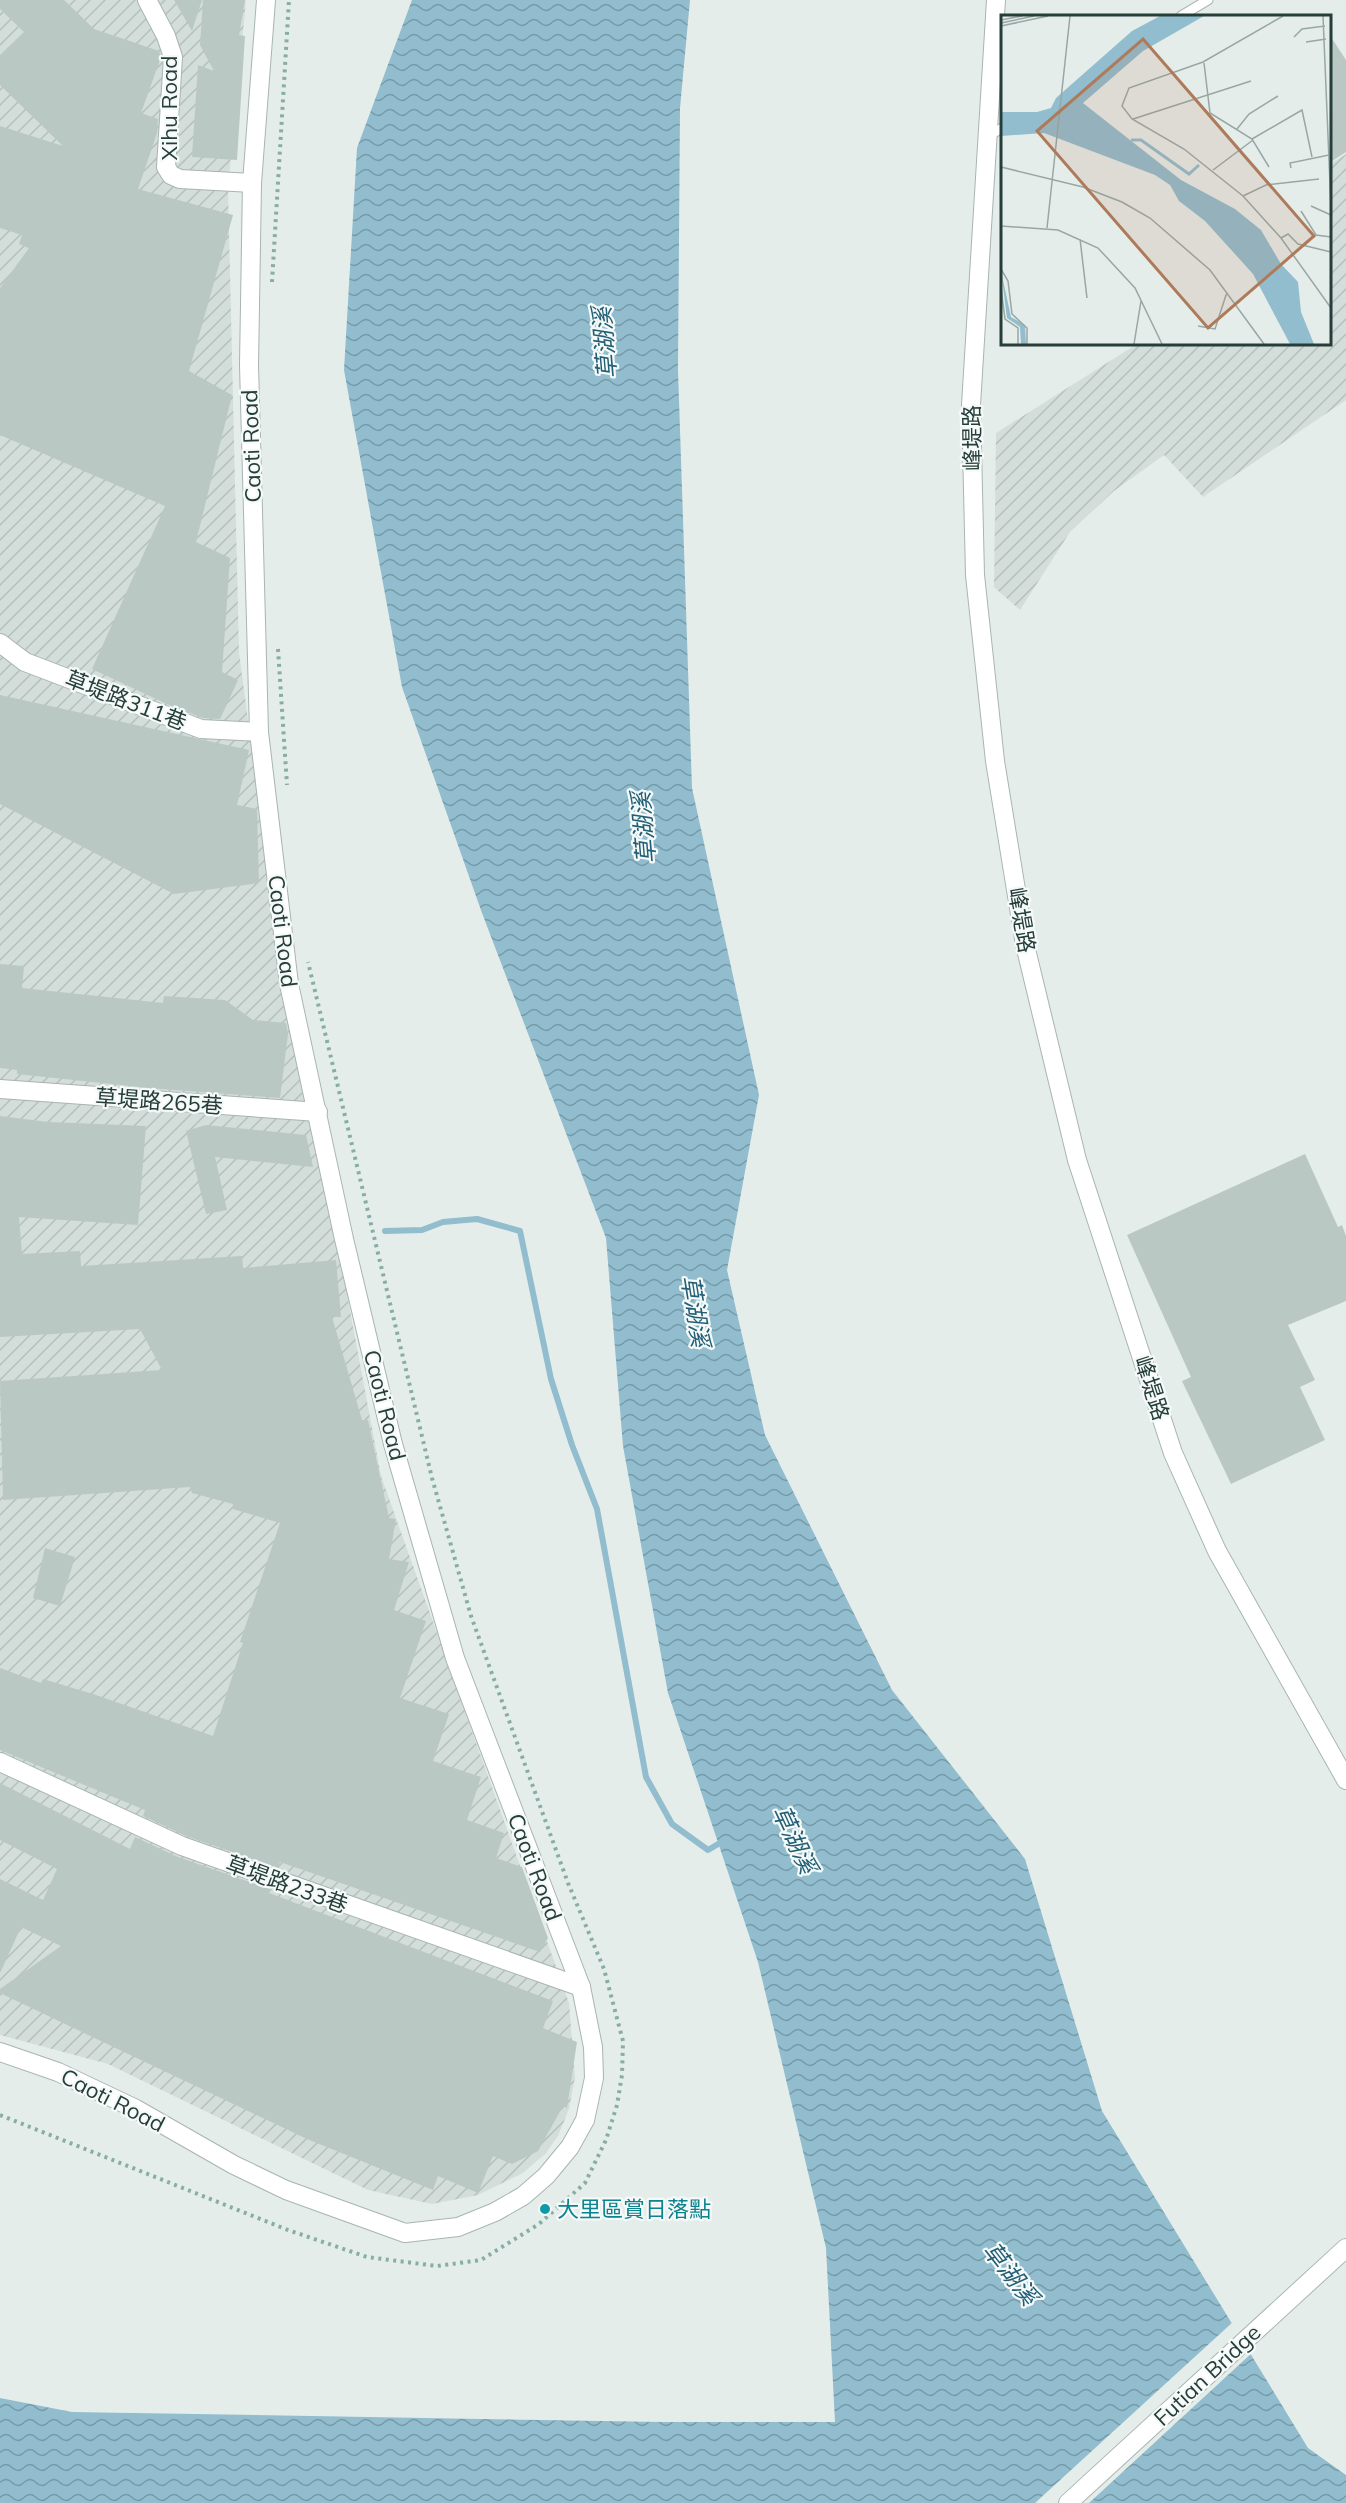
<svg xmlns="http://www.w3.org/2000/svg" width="1346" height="2503" font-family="Mulish,'Noto Sans TC',sans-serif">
	<defs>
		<pattern id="industrial-furrows" width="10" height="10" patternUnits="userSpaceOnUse" patternTransform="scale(1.5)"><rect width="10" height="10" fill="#d3ddd9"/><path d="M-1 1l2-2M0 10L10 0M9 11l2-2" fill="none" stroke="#b5bfbb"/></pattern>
		<pattern id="water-waves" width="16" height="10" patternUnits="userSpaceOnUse" patternTransform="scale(1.5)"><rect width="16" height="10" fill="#91bdce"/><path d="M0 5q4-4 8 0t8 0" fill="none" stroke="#769ba8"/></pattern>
	</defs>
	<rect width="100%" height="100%" fill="#e5edea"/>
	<g fill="url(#industrial-furrows)">
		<polygon points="0,0 246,0 228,188 239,652 283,983 334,1225 381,1476 569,2003 575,2077 569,2109 558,2136 546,2153 523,2173 478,2195 432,2204 368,2190 108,2064 0,2035"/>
		<polygon points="1346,154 1346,400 1203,497 1164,455 1114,491 1070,532 1020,610 994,587 996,433 1137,344 1330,344 1330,164"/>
	</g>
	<polygon fill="url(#water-waves)" points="412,0 690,0 680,108 678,370 692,788 759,1095 727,1270 765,1435 892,1690 1025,1859 1102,2111 1308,2448 1346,2475 1346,2503 0,2503 0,2398 72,2412 662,2422 835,2422 826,2248 758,1962 668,1693 623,1446 606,1238 482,913 402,687 344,370 357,148"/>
	<polygon fill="#e5edea" points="1234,2321 1253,2352 1089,2503 1035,2503"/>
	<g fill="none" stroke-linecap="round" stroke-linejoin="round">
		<polyline stroke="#91bdce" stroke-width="6" points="385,1231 422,1230 443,1222 477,1219 520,1231 551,1379 572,1445 597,1509 646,1777 672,1824 708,1850 725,1840"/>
	</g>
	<g fill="#bac8c3">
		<polygon points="0,0 64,0 94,29 159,51 161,57 141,113 158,119 157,133 138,189 233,215 189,371 232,395 196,542 230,558 222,672 238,680 220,719 203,718 169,705 92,669 165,506 0,435 0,288 29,248 19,244 22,235 0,228 0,126 63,146 0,85 0,55 24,32 0,9"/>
		<polygon points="174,0 202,0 192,31"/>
		<polygon points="203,0 245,0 239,35 245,36 237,160 192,157 198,65 214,71 200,45"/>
		<polygon points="1329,34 1346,60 1346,152 1329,163"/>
		<polygon points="0,695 249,750 237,805 257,809 259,883 174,894 0,804"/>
		<polygon points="0,964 24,966 22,988 163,1003 164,996 225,1000 253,1020 286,1023 288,1034 280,1098 149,1088 17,1074 17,1070 0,1068"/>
		<polygon points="0,1116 48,1122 146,1126 138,1225 19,1217 22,1254 80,1251 81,1266 242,1256 243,1268 336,1260 341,1317 332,1317 362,1420 368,1420 389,1518 396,1519 389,1559 409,1562 394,1610 426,1621 400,1698 449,1714 433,1761 481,1777 467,1820 504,1833 496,1858 522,1867 548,1938 540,1952 280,1862 278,1868 186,1836 143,1816 145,1810 0,1750 0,1668 41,1683 43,1679 96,1695 213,1736 243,1643 240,1642 280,1523 233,1509 233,1504 192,1493 190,1487 3,1500 0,1381 162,1370 140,1329 0,1337"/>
		<polygon points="206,1125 306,1135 313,1167 215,1157 227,1210 206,1214 186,1131"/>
		<polygon points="1305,1154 1338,1227 1342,1225 1346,1236 1346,1301 1288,1325 1315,1380 1300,1387 1325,1440 1231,1484 1182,1381 1191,1377 1127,1235"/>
		<polygon points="45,1548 75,1557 60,1606 33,1598"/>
		<polygon points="0,1783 130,1849 135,1837 178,1857 270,1889 269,1893 553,2001 543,2028 577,2042 567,2108 563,2106 538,2151 512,2164 493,2156 478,2193 438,2176 433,2190 307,2139 0,1993 0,1989 61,1946 21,1927 0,1973 0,1879 43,1900 57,1869 0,1840"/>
	</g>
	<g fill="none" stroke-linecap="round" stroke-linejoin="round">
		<g stroke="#a8b5b2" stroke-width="11">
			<g id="lane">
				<polyline points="1181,16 1208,0"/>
				<polyline points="987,137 1002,128"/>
			</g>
		</g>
		<g stroke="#a8b5b2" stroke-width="20">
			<g id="street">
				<polyline points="147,0 166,36 173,57 166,167 171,175 180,179 252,183"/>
				<polyline points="996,0 971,405 975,575 995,761 1025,945 1077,1160 1173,1453 1217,1551 1346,1780"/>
				<polyline points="0,643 25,662 201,729 259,732"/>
				<polyline points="0,1089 318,1112"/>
				<polyline points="0,1762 182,1846 581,1987"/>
				<polyline points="0,2052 58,2072 136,2109 234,2165 286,2190 405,2233 458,2227 495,2212 523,2196 546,2176 570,2147 585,2120 594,2078 593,2047 581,1987 455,1658 393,1444 344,1239 289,984 259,732 249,365 252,183 266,0"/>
				<polyline points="1068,2503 1346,2248"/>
			</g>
		</g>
		<g stroke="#87aea6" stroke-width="4" stroke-dasharray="3 4.5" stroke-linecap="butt">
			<polyline points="272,282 289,0"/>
			<polyline points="278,649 287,785"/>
			<polyline points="0,2115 288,2230 367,2257 437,2266 481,2260 539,2224 585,2183 606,2140 617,2105 622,2075 623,2041 604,1969 568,1883 471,1616 432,1478 308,962"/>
		</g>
		<use href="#lane" stroke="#fff" stroke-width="9"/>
		<use href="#street" stroke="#fff" stroke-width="18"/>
	</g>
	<circle fill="#0f9aa8" stroke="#f5f9f8" stroke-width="2" cx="545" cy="2209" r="6"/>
	<g text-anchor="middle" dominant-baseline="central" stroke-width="4.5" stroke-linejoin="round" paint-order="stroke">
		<g font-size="22" fill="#253e3a" stroke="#f5f9f8">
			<text transform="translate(169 108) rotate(-90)">Xihu Road</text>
			<text transform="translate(972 438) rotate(-91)">峰堤路</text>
			<text transform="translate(251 446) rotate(-92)">Caoti Road</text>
			<text transform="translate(126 700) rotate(21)">草堤路311巷</text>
			<text transform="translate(1022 920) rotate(80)">峰堤路</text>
			<text transform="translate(283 931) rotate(83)">Caoti Road</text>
			<text transform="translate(159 1101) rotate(4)">草堤路265巷</text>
			<text transform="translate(1152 1388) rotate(72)">峰堤路</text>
			<text transform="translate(385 1405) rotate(76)">Caoti Road</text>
			<text transform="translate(535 1867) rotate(69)">Caoti Road</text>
			<text transform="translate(287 1884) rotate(20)">草堤路233巷</text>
			<text transform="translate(113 2100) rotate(27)">Caoti Road</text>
			<text transform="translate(1207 2375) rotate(-43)">Futian Bridge</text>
		</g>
		<g font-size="22" fill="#0d838f" stroke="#f5f9f8" text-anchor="start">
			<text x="557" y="2209">大里區賞日落點</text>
		</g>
		<g font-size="24" font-style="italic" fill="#225f76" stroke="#f5f9f8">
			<text transform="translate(604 343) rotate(-95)">草湖溪</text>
			<text transform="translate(643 828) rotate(-95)">草湖溪</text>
			<text transform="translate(696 1311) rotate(81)">草湖溪</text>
			<text transform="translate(795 1839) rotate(65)">草湖溪</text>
			<text transform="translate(1011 2273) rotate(52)">草湖溪</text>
		</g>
	</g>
	<g transform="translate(1001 15)">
		<rect width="330" height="330" fill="#e5edea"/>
		<path d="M159 1H203L142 36 82 88 180 165 234 194 260 215 280 249 297 267 300 297 313 329H289L252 259 204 206 178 186 169 170 154 160 43 118 0 121V97H36L50 93 55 83 131 16ZM0 256 10 302 24 310 25 329H20L19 312 6 303Z" fill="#91bdce"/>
		<path fill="none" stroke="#91bdce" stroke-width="3" d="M130 125H140L188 159 198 150"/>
		<path fill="none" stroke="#98a7a4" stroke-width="1.5" d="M282 1 202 47 128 73 121 91 131 104 183 134 242 181 280 223 330 293M322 1 330 193M0 5 21 1M0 8 33 1M0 11 47 1M293 22 301 14 324 11M305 27 325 24M203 48 209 98 251 124 268 152M132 104 250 66M236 114 248 99 277 81M251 124 301 95 311 142M0 152 82 172 121 187 149 203 209 255 263 329M290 153 289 148 328 140M212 155 252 125M242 181 265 170 318 164M310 191 330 200M300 196 315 220 330 222M0 211 57 215 97 233 134 273 161 329M46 213 69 1M280 223 287 219 297 229 330 237M79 224 86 283M0 254 7 266 11 299 26 313V329M0 273 4 304 17 313V329M197 311 214 314 226 277M133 329 140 286"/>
		<path fill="#ae7b5a" fill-opacity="0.15" stroke="#ae7b5a" stroke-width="3" d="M142 24 313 221 207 313 36 116Z"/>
		<rect width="330" height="330" fill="none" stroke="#253e3a" stroke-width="3"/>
	</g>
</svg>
